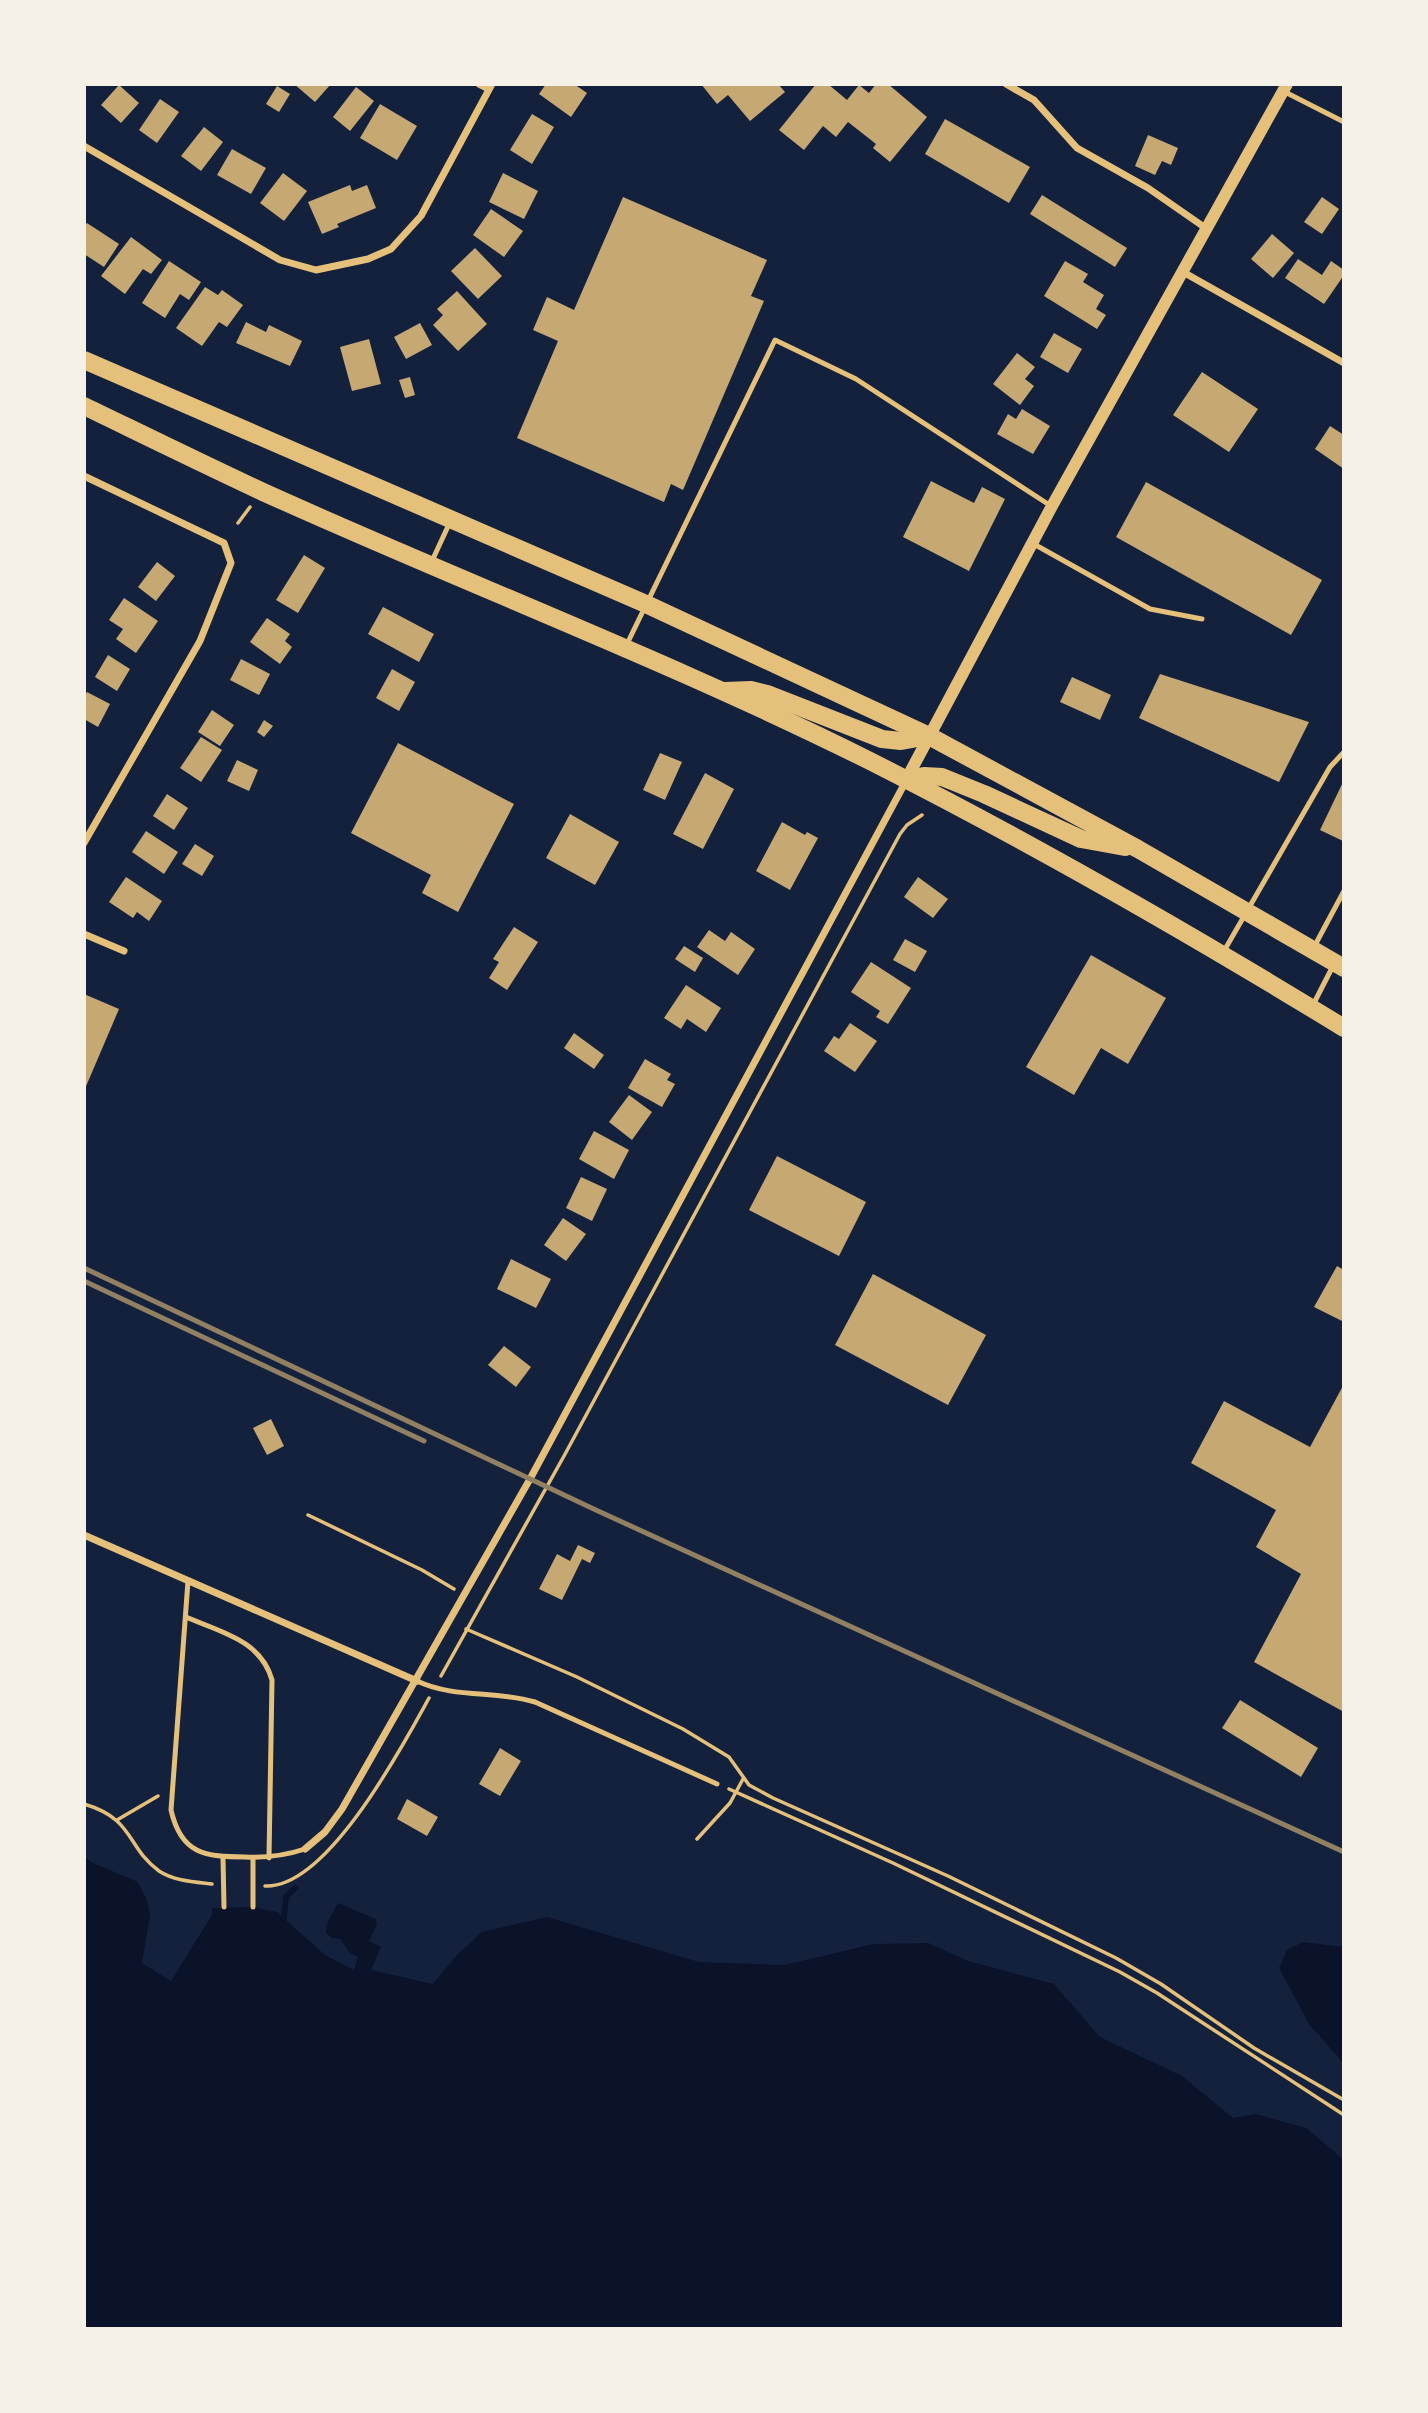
<svg xmlns="http://www.w3.org/2000/svg" width="1428" height="2413" font-family="Manrope,sans-serif">
	<rect width="100%" height="100%" fill="#14213d"/>
	<g fill="#0b132b">
		<polygon points="84,1855 91,1862 138,1882 147,1900 150,1915 142,1963 171,1981 212,1915 212,1908 253,1907 277,1912 325,1955 354,1970 358,1957 349,1952 340,1939 332,1938 326,1933 327,1923 338,1903 376,1919 377,1924 369,1941 381,1947 371,1970 433,1984 456,1956 482,1932 547,1917 699,1962 785,1965 873,1944 928,1943 968,1961 1054,1984 1100,2037 1182,2076 1233,2118 1256,2114 1306,2128 1344,2160 1344,2329 84,2329"/>
		<polygon points="1303,1942 1344,1947 1344,2064 1309,2024 1279,1968 1287,1950"/>
	</g>
	<g fill="none" stroke-linecap="round" stroke-linejoin="round">
		<polyline stroke="#0b132b" stroke-width="6" points="284,1918 286,1897 295,1888"/>
	</g>
	<g fill="#c6a872">
		<polygon points="294,84 331,84 315,102"/>
		<polygon points="546,84 574,84 587,93 571,117 539,94"/>
		<polygon points="701,84 778,84 785,92 750,121 728,95 717,104"/>
		<polygon points="816,84 828,84 847,100 859,85 869,93 876,84 888,84 927,117 890,162 873,148 876,144 848,122 836,137 823,126 804,150 779,130"/>
		<polygon points="119,85 139,103 121,123 101,105"/>
		<polygon points="277,86 290,94 279,112 266,104"/>
		<polygon points="356,87 374,101 350,131 333,117"/>
		<polygon points="160,99 179,112 157,143 139,130"/>
		<polygon points="380,104 417,126 397,160 360,138"/>
		<polygon points="532,114 554,127 532,164 510,150"/>
		<polygon points="945,119 1030,167 1009,203 925,154"/>
		<polygon points="204,127 223,142 201,171 181,156"/>
		<polygon points="1148,135 1178,148 1171,165 1162,161 1155,175 1135,166"/>
		<polygon points="232,149 266,168 251,194 217,175"/>
		<polygon points="283,173 307,191 284,221 260,203"/>
		<polygon points="503,173 538,191 524,219 489,202"/>
		<polygon points="350,185 352,191 367,185 376,208 337,224 339,227 322,234 308,202"/>
		<polygon points="1042,195 1127,248 1115,267 1030,214"/>
		<polygon points="623,197 767,260 751,296 764,301 683,490 671,484 664,502 517,438 558,341 533,330 547,297 574,310"/>
		<polygon points="1322,197 1339,209 1322,234 1304,222"/>
		<polygon points="491,209 523,231 504,257 473,235"/>
		<polygon points="87,223 119,244 104,267 84,254 84,227"/>
		<polygon points="1272,234 1294,253 1273,278 1251,259"/>
		<polygon points="131,237 162,260 151,274 143,269 125,294 101,276"/>
		<polygon points="475,248 502,276 478,299 451,271"/>
		<polygon points="1298,259 1322,275 1331,261 1344,270 1344,275 1324,304 1285,278"/>
		<polygon points="169,261 201,282 189,300 180,294 165,318 142,303"/>
		<polygon points="1065,261 1088,274 1083,282 1104,295 1096,309 1106,315 1097,329 1044,296"/>
		<polygon points="205,287 218,295 222,290 243,305 227,327 219,322 202,346 176,328"/>
		<polygon points="457,291 487,324 458,351 433,325 443,315 437,309"/>
		<polygon points="246,322 266,332 269,325 302,341 290,366 236,343"/>
		<polygon points="420,323 432,345 406,359 394,337"/>
		<polygon points="1054,333 1082,349 1068,373 1040,357"/>
		<polygon points="369,339 381,384 352,391 340,347"/>
		<polygon points="1017,353 1035,367 1025,379 1034,386 1020,405 993,384"/>
		<polygon points="1202,372 1258,409 1229,452 1173,415"/>
		<polygon points="410,377 415,395 405,398 399,380"/>
		<polygon points="1022,409 1050,426 1033,454 997,434 1008,414 1016,419"/>
		<polygon points="1330,426 1344,435 1344,469 1315,449"/>
		<polygon points="931,481 974,503 982,487 1005,499 969,571 903,537"/>
		<polygon points="1146,482 1322,580 1291,635 1116,537"/>
		<polygon points="304,555 325,568 298,613 276,600"/>
		<polygon points="157,562 175,576 156,601 138,587"/>
		<polygon points="124,598 158,621 136,653 116,639 123,629 109,620"/>
		<polygon points="383,607 434,634 419,662 368,634"/>
		<polygon points="267,618 290,634 285,641 292,647 280,664 250,642"/>
		<polygon points="108,655 130,669 117,691 95,677"/>
		<polygon points="241,659 270,674 259,695 230,680"/>
		<polygon points="392,669 415,682 399,711 376,698"/>
		<polygon points="1160,674 1309,722 1279,782 1139,718"/>
		<polygon points="1072,677 1111,695 1100,720 1060,702"/>
		<polygon points="87,692 110,704 98,727 84,719 84,697"/>
		<polygon points="212,710 234,725 220,746 198,732"/>
		<polygon points="264,720 273,726 264,737 257,732"/>
		<polygon points="201,737 222,750 201,782 180,768"/>
		<polygon points="398,743 514,804 458,912 422,893 431,875 351,833"/>
		<polygon points="660,753 682,762 665,800 643,790"/>
		<polygon points="237,760 258,770 249,791 227,781"/>
		<polygon points="705,773 734,789 703,849 673,834"/>
		<polygon points="1344,780 1344,839 1343,841 1320,830"/>
		<polygon points="167,794 188,808 174,830 153,816"/>
		<polygon points="570,814 619,842 595,885 546,858"/>
		<polygon points="782,822 805,835 807,832 818,838 790,890 756,871"/>
		<polygon points="146,831 178,852 164,874 132,852"/>
		<polygon points="195,844 214,856 202,876 182,864"/>
		<polygon points="126,877 162,901 149,921 137,912 133,918 109,902"/>
		<polygon points="918,877 948,899 933,918 904,897"/>
		<polygon points="514,927 538,942 507,990 489,978 499,962 493,959"/>
		<polygon points="709,930 725,941 731,932 755,949 738,975 697,947"/>
		<polygon points="905,939 927,951 915,972 893,960"/>
		<polygon points="684,946 703,958 695,972 675,959"/>
		<polygon points="1091,955 1166,998 1128,1064 1101,1048 1074,1095 1026,1067"/>
		<polygon points="871,962 911,988 888,1024 876,1017 880,1011 851,992"/>
		<polygon points="686,985 721,1008 706,1032 687,1019 681,1029 664,1018"/>
		<polygon points="84,994 119,1009 84,1091"/>
		<polygon points="850,1023 877,1041 855,1072 824,1051 834,1036 839,1039"/>
		<polygon points="574,1033 604,1055 594,1069 564,1048"/>
		<polygon points="645,1059 671,1074 667,1080 675,1084 662,1107 628,1088"/>
		<polygon points="629,1095 652,1112 632,1140 609,1122"/>
		<polygon points="594,1131 629,1150 614,1179 579,1159"/>
		<polygon points="777,1156 866,1202 839,1256 749,1210"/>
		<polygon points="581,1177 607,1189 592,1221 566,1208"/>
		<polygon points="563,1218 586,1234 566,1261 544,1245"/>
		<polygon points="511,1259 551,1279 536,1308 497,1289"/>
		<polygon points="1337,1266 1344,1270 1344,1322 1314,1307"/>
		<polygon points="873,1274 986,1335 948,1405 835,1345"/>
		<polygon points="504,1346 531,1367 516,1387 488,1365"/>
		<polygon points="1344,1384 1344,1712 1254,1662 1301,1574 1256,1547 1276,1510 1191,1463 1224,1401 1310,1447"/>
		<polygon points="271,1419 284,1446 267,1455 253,1428"/>
		<polygon points="578,1545 595,1553 590,1563 582,1559 562,1600 539,1589 557,1554 570,1561"/>
		<polygon points="1240,1700 1318,1748 1301,1777 1222,1728"/>
		<polygon points="500,1748 521,1761 500,1796 479,1784"/>
		<polygon points="407,1799 438,1817 427,1836 397,1819"/>
	</g>
	<g fill="none" stroke-linecap="round" stroke-linejoin="round">
		<g stroke="#e5c07b" stroke-width="3.5">
			<polyline points="238,523 250,507"/>
			<polyline points="308,1515 422,1570 454,1589"/>
			<polyline points="466,1629 577,1677 683,1729 729,1757 749,1785 773,1798 948,1876 1116,1958 1161,1984 1254,2048 1344,2100"/>
			<polyline points="441,1676 564,1456 900,834 907,825 922,815"/>
			<polyline points="729,1789 893,1863 1120,1972 1157,1993 1344,2115"/>
			<path d="M84 1804C135 1819 126 1847 159 1871 174 1881 195 1882 212 1884"/>
			<polyline points="117,1820 158,1796"/>
			<polyline points="697,1839 730,1803 743,1779"/>
			<path d="M265 1886C327 1889 402 1747 429 1698"/>
		</g>
		<g stroke="#e5c07b" stroke-width="5">
			<polyline points="1283,91 1344,122"/>
			<polyline points="1032,543 1150,609 1202,619"/>
			<polyline points="432,561 450,522"/>
			<polyline points="626,646 775,340 856,379 1051,506"/>
			<polyline points="1314,947 1344,891"/>
			<polyline points="1224,951 1330,767 1344,752"/>
			<polyline points="1313,1005 1334,964"/>
			<path d="M188 1581 171 1810C181 1854 205 1857 245 1857 267 1858 284 1856 305 1849"/>
			<path d="M186 1617C220 1632 261 1640 272 1680L269 1858"/>
			<path d="M417 1681C455 1699 496 1690 535 1702L717 1784"/>
			<polyline points="223,1857 224,1907"/>
			<polyline points="253,1858 253,1907"/>
		</g>
		<g stroke="#e5c07b" stroke-width="7">
			<polyline points="479,84 489,89"/>
			<polyline points="1006,84 1034,100 1077,148 1148,188 1207,229"/>
			<polyline points="84,146 280,260 316,270 368,259 391,249 421,216 492,84"/>
			<polyline points="1183,272 1344,363"/>
			<polyline points="84,476 224,543 231,563 200,641 84,843"/>
			<polyline points="84,934 124,951"/>
			<polyline points="84,1535 417,1681"/>
			<polyline points="305,1849 325,1832 342,1809 530,1479 906,781"/>
		</g>
		<polyline stroke="#e5c07b" stroke-width="12" points="906,780 1052,506 1287,84"/>
		<g stroke="#e5c07b" stroke-width="18">
			<polyline points="84,360 646,604 929,736 1138,849 1344,968"/>
			<path d="M84 406C144 435 203 464 263 492 464 583 672 662 870 761 1032 843 1189 933 1344 1028"/>
			<polyline points="725,691 751,690 767,694 882,739 901,741 929,736"/>
			<polyline points="906,780 924,776 942,777 984,794 1081,839 1125,847"/>
		</g>
		<g stroke="#918062" stroke-width="5">
			<polyline points="84,1268 598,1511 1344,1852"/>
			<polyline points="84,1281 424,1441"/>
		</g>
	</g>
	<rect width="1428" height="2413" fill="none" stroke="#f6f1e7" stroke-width="172"/>
</svg>
